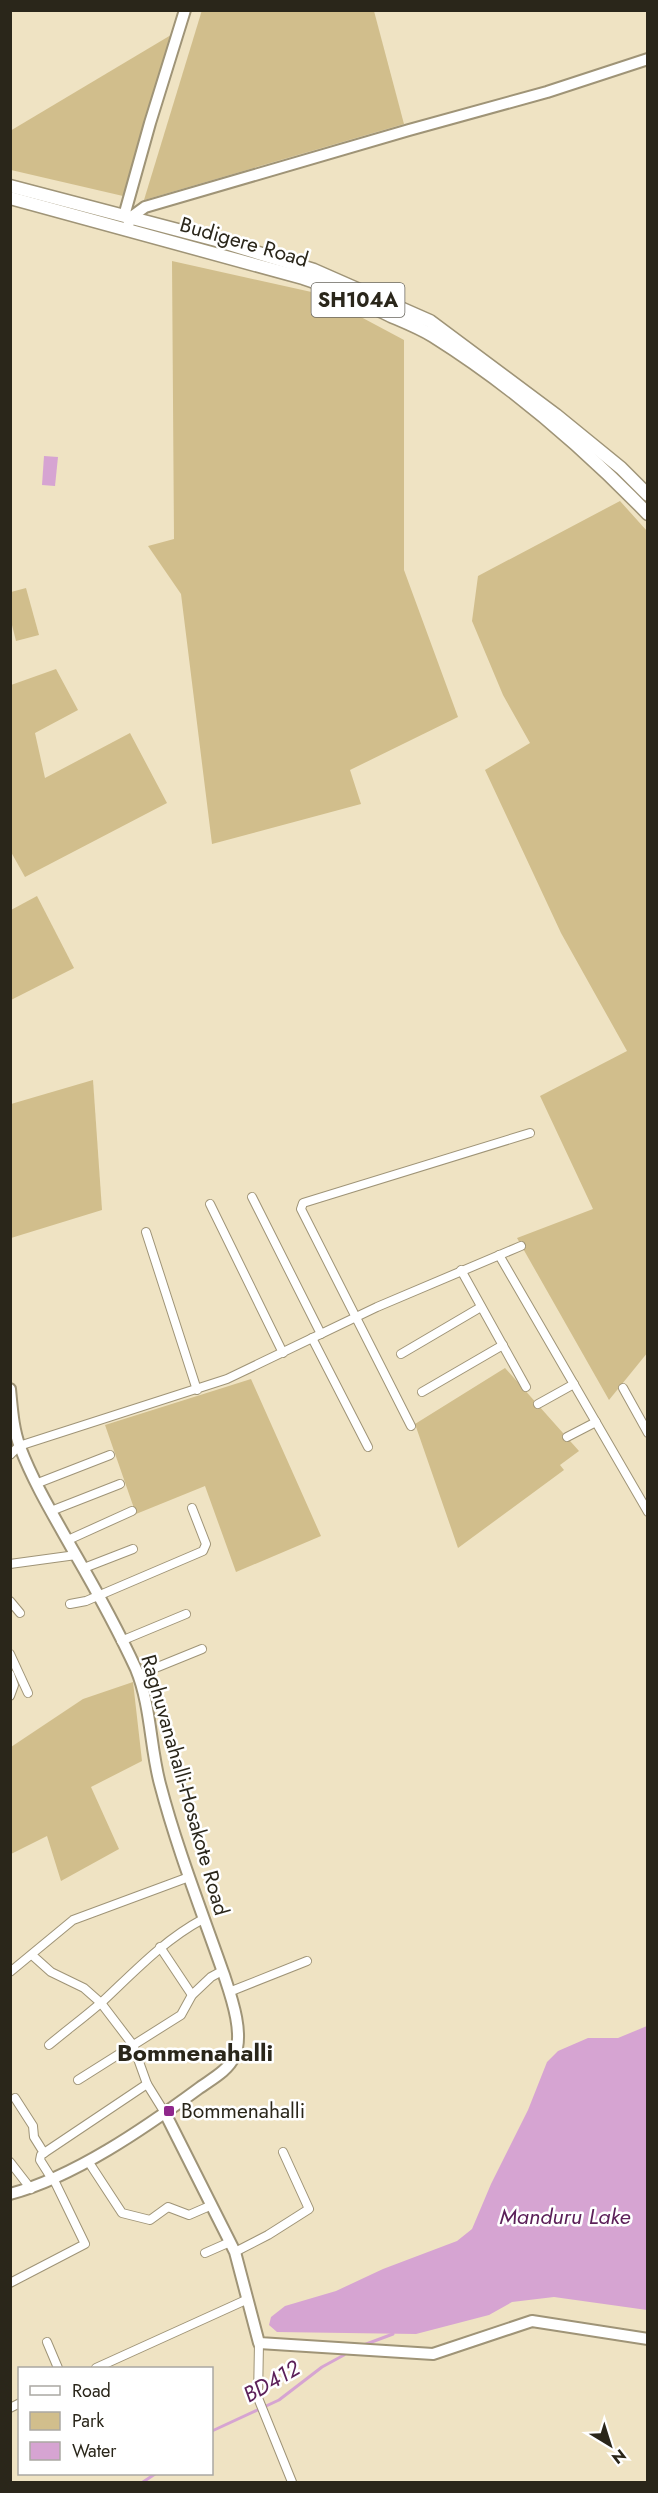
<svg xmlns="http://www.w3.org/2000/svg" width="658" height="2493" font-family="Jost,sans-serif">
	<rect width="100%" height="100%" fill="#efe3c3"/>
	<g fill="#d1be8c">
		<polygon points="202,10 374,11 404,124 144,200"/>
		<polygon points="171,35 123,196 11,170 10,131"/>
		<polygon points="172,261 316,293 404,340 404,570 458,717 350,770 361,804 212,844 181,594 148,546 174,539"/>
		<polygon points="620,501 647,531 648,1352 609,1400 517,1238 593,1209 540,1096 627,1051 561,933 485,770 530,743 503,695 472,621 478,576"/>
		<polygon points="26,588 39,635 16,641 11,621 11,592"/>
		<polygon points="56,669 78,710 35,733 45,778 130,733 167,803 25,877 11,852 11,685"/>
		<polygon points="37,896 74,968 11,1000 11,910"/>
		<polygon points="93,1080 102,1210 11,1238 11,1104"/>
		<polygon points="505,1368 579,1451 560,1465 564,1470 458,1548 415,1424"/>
		<polygon points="251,1379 321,1536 236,1572 205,1486 136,1514 105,1425"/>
		<polygon points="133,1682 142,1761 91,1787 119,1849 61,1881 47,1836 11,1854 11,1747 83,1699"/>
	</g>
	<g fill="#d6a4d2">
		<polygon points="44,456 58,457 55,486 42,485"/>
		<polygon points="647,2026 647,2310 554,2297 512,2302 489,2315 416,2334 277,2332 269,2325 271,2317 285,2306 336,2291 383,2269 457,2241 472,2229 491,2184 528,2110 547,2062 558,2051 588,2038 618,2038"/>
	</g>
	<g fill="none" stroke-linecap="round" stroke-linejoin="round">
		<g stroke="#d6a4d2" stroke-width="3">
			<polyline points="361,2346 393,2334"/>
			<polyline points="212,2431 279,2400 322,2367 344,2355"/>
			<polyline points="143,2482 155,2474"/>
		</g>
		<g stroke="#9f9477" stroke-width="10">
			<g id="street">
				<polyline points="252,1197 321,1334"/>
				<polyline points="210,1204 283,1353"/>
				<polyline points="146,1232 197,1390"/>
				<polyline points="499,1255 648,1512"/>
				<polyline points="461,1270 526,1387"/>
				<polyline points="312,1338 368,1447"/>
				<polyline points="401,1354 481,1307"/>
				<polyline points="623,1388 648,1433"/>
				<polyline points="422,1392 503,1345"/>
				<polyline points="538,1404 574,1384"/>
				<polyline points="411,1426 301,1209 303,1203 530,1133"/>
				<polyline points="567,1437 596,1422"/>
				<polyline points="10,1455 19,1446 227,1379 377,1307 521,1246"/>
				<polyline points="38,1483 110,1455"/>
				<polyline points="51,1511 120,1484"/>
				<polyline points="68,1540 132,1511"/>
				<polyline points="10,1564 76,1555"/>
				<polyline points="84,1568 133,1549"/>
				<polyline points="10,1601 20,1613"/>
				<polyline points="70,1604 86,1601 203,1551 206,1544 192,1508"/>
				<polyline points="121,1641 186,1614"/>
				<polyline points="10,1654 28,1693"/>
				<polyline points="10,1674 14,1685 10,1696"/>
				<polyline points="138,1675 202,1649"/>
				<polyline points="160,1947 192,1995"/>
				<polyline points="32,1955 51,1972 84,1988 101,2003 133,2045 147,2084 165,2113"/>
				<polyline points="10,1972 73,1920 189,1877"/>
				<polyline points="229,1992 307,1961"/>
				<path d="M49 2045C67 2030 86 2016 103 2001 135 1971 164 1940 203 1919"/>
				<polyline points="78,2080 181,2015 192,1995 211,1977 222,1971"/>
				<polyline points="15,2098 33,2126 34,2137 44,2153"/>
				<polyline points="88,2161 122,2213 150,2220 168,2207 189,2215 212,2205"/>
				<polyline points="10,2162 31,2189"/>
				<polyline points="52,2179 40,2160 41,2155 147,2084"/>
				<polyline points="235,2252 268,2235 309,2209 283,2152"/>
				<polyline points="205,2253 230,2242"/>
				<polyline points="10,2283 85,2244 53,2178"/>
				<polyline points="47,2342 58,2368"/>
				<polyline points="259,2343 258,2398 292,2482"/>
				<polyline points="96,2368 248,2299"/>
				<polyline points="10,2408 20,2403"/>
			</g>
		</g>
		<g stroke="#9f9477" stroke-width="14">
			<g id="secondary">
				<polyline points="124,216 150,123 185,10"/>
				<polyline points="127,230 130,218 145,207 409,130 547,92 648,59"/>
				<path d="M10 1389C12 1409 13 1429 20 1447 34 1484 55 1518 74 1552 96 1590 118 1630 136 1669 151 1705 150 1747 160 1784 177 1849 202 1912 224 1975 231 1996 245 2035 234 2057 228 2071 210 2080 198 2089 145 2128 74 2177 10 2194"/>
				<polyline points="165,2113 235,2252 259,2343 433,2354 532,2321 648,2339"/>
			</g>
		</g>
		<g stroke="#9f9477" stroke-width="15">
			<g id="primary">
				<polyline points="10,186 216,240 314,270 430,321 556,415 621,468 648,495"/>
				<path d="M10 198 303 278C334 288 362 302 391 316 405 322 420 328 433 336 511 385 584 448 648 514"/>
			</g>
		</g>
		<use href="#street" stroke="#fff" stroke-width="8"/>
		<use href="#secondary" stroke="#fff" stroke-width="10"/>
		<use href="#primary" stroke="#fff" stroke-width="12"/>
	</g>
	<rect fill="#8f278c" stroke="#fff" stroke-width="2" x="163" y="2105" width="12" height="12" rx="3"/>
	<g text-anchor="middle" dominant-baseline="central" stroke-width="5" stroke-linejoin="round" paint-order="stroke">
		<rect fill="#fff" stroke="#6a675f" stroke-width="1.5" x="311.5" y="283" width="93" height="34" rx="4.5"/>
		<g font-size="20" font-weight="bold" fill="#2a261a">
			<text x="358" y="300">SH104A</text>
		</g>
		<g font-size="21" fill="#2a261a" stroke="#fff">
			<text transform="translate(244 242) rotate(16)">Budigere Road</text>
			<text transform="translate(185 1785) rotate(74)">Raghuvanahalli-Hosakote Road</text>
		</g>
		<g font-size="21" fill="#2a261a" stroke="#fff" text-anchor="start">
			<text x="181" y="2111">Bommenahalli</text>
		</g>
		<g font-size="22" font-style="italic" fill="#5c2059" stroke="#fff">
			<text x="565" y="2216">Manduru Lake</text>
			<text transform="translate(271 2381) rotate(-30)">BD412</text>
		</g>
		<g font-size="24" font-weight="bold" fill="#2a261a" stroke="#fff">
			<text x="195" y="2052">Bommenahalli</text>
		</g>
	</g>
	<rect width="658" height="2493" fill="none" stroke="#2a261a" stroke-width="24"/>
	<rect x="18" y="2367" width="195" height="108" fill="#ffffff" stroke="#aaa8a3" stroke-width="1.5"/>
	<rect x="30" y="2386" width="30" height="9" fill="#ffffff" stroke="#aaa8a3" stroke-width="1.5"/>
	<text x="72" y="2397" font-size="18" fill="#2a261a">Road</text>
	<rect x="30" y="2412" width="30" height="18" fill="#d1be8c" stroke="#aaa8a3" stroke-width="1.5"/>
	<text x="72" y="2427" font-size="18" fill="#2a261a">Park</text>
	<rect x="30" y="2442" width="30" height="18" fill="#d6a4d2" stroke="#aaa8a3" stroke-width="1.5"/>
	<text x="72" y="2457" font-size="18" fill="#2a261a">Water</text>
	<g transform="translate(610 2445) rotate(142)" stroke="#ffffff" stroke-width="4.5" paint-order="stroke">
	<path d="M0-4.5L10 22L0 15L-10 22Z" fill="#2a261a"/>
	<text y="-9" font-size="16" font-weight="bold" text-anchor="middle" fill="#2a261a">N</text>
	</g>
</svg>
